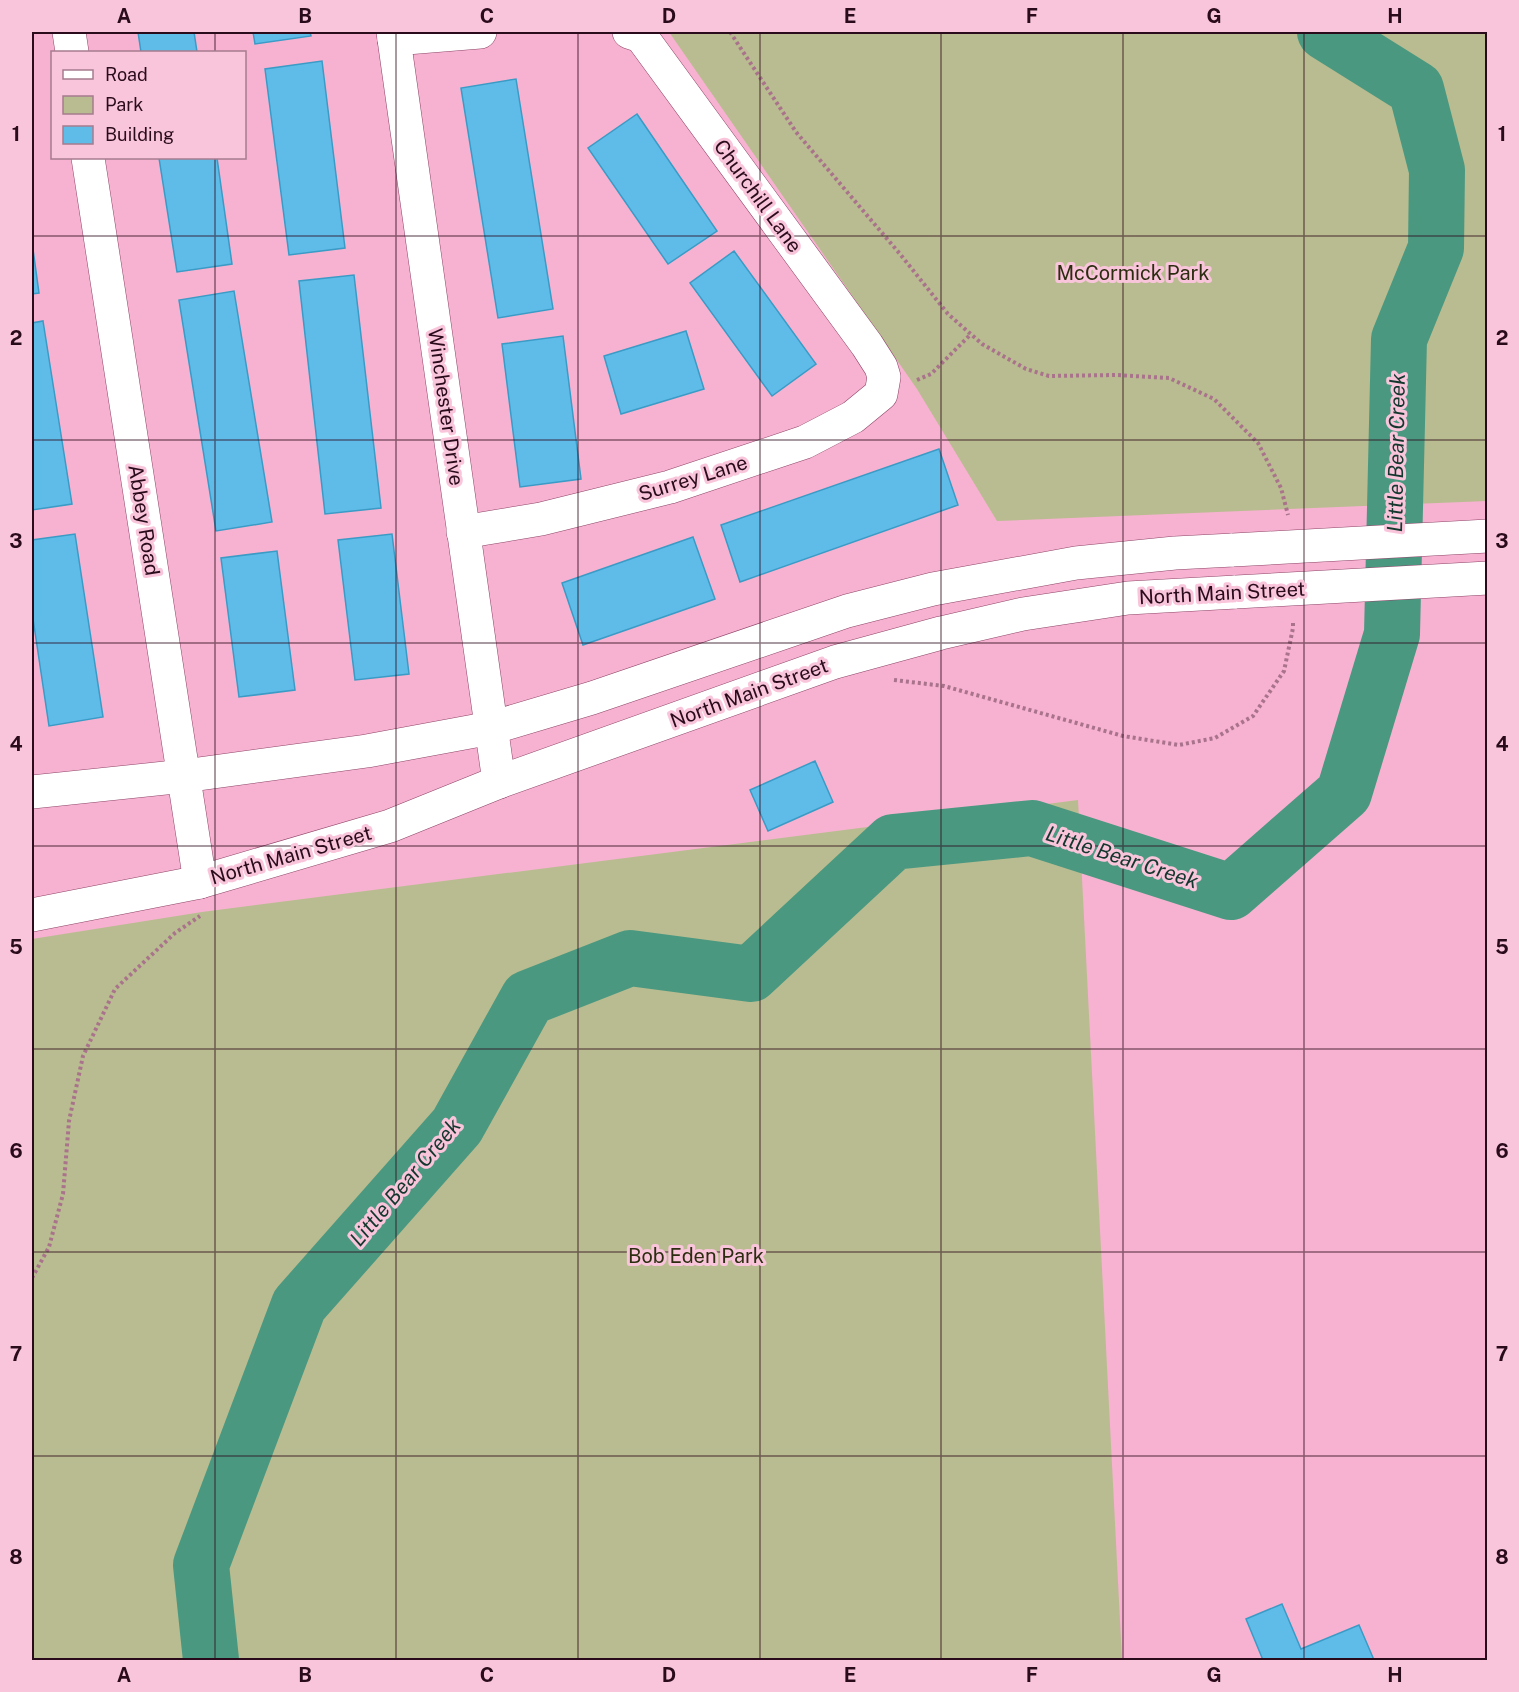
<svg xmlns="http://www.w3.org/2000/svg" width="1519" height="1692" font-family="'Public Sans',sans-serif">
	<rect width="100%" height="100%" fill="#f6b2d0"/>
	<g fill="#b9bc90">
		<polygon points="669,32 1487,32 1487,501 997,521 917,389"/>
		<polygon points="1078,800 1122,1660 32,1660 32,939 202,912"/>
	</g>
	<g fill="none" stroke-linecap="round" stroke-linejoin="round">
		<polyline stroke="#4b9880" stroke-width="56" points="211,1660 201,1565 299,1305 457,1126 528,998 630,958 751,974 893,842 1032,828 1231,892 1344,793 1392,634 1399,339 1436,248 1437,170 1416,89 1325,32"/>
	</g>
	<g fill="#5fbce9" stroke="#3a9bc6" stroke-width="1.5">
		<polygon points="138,32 194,32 197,52 141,52"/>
		<polygon points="253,32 310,32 311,36 255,44"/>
		<polygon points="322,61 345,248 289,255 265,69"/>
		<polygon points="516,79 553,309 498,318 461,88"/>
		<polygon points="637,114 717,231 668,264 588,148"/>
		<polygon points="159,158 217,158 232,264 177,272"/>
		<polygon points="32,242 39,293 32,294"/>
		<polygon points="734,251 816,364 772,396 690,283"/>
		<polygon points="354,275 381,508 325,514 299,281"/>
		<polygon points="234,291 272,522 216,531 179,300"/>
		<polygon points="43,321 72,504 32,510 32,323"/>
		<polygon points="686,331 704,389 621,414 604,356"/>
		<polygon points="563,336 581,479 520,487 502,344"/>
		<polygon points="939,449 958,505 740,582 721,525"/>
		<polygon points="75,534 103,717 49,726 32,612 32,540"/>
		<polygon points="392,534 409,674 355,680 338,540"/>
		<polygon points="693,537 715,599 583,645 562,583"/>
		<polygon points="277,551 295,690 239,697 221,558"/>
		<polygon points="815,761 833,802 768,831 750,790"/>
		<polygon points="1282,1604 1301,1649 1359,1625 1374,1660 1263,1660 1246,1619"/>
	</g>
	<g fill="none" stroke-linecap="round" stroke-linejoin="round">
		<g stroke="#8e4468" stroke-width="34">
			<g id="street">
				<polyline points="69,32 72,52"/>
				<polyline points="393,32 499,782"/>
				<polyline points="394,39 480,32"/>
				<polyline points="88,158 200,882"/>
				<polyline points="463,532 541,519 670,487 805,442 853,417 881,394 884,377 881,367 867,345 641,36 629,32"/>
			</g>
		</g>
		<g stroke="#8e4468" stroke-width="34">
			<g id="secondary">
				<polyline points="32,792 184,776 367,751 491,728 592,698 847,611 933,589 1076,563 1175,553 1233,550"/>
				<polyline points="32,915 200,882 390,826 499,782 835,662 941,633 1023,614 1128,598 1236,592"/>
			</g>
		</g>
		<g stroke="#a9738c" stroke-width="4" stroke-dasharray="3 3" stroke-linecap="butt">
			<polyline points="730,32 796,132 900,254 948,314 982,344 1026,369 1049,376 1116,375 1169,378 1214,399 1258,443 1281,488 1288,515"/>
			<polyline points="917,380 931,374 970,335"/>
			<polyline points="894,680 944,686 1123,736 1179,745 1215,738 1253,716 1284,671 1293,628 1293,622"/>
			<polyline points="32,1278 49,1247 63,1194 69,1121 83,1056 115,989 175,933 200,916"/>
		</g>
		<use href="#street" stroke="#fff" stroke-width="33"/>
		<use href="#secondary" stroke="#fff" stroke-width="33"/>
		<g stroke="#8e4468" stroke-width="34" stroke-linecap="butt">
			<g id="secondary-bridge">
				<polyline points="1233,550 1488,536"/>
				<polyline points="1236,592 1488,578"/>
			</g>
		</g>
		<use href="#secondary-bridge" stroke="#fff" stroke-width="33"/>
	</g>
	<path fill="none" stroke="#2a0b1b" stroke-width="1.5" stroke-opacity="0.55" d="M215 32V52M396 32V1660M578 32V1660M760 32V1660M941 32V1660M1123 32V1660M1304 32V1660M215 158V1660M32 236H1488M32 440H1488M32 643H1488M32 846H1488M32 1049H1488M32 1252H1488M32 1456H1488"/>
	<g text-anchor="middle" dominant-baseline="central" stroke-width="6" stroke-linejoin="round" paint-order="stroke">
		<g font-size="20" fill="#2a0b1b" stroke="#f9c5db">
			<text transform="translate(758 196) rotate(54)">Churchill Lane</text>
			<text transform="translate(446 407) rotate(82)">Winchester Drive</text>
			<text transform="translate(693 478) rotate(-17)">Surrey Lane</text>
			<text transform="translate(144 520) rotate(81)">Abbey Road</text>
			<text transform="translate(1222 593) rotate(-3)">North Main Street</text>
			<text transform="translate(749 693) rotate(-20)">North Main Street</text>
			<text transform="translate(291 855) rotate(-16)">North Main Street</text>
		</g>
		<g font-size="20" fill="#2c2d10" stroke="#f9c5db">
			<text x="1133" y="273">McCormick Park</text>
			<text x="696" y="1256">Bob Eden Park</text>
		</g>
		<g font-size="21" font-style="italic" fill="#13372d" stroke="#f9c5db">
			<text transform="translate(1396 453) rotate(-89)">Little Bear Creek</text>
			<text transform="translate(1122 857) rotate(18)">Little Bear Creek</text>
			<text transform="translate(405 1182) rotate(-50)">Little Bear Creek</text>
		</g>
	</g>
	<rect width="1519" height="1692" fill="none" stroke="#f9c5db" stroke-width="66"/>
	<rect x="51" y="51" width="195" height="108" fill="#f9c5db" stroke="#a67b8e" stroke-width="1.5"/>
	<rect x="63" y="70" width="30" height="9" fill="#ffffff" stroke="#a67b8e" stroke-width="1.5"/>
	<text x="105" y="81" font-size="18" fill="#2a0b1b">Road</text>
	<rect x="63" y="96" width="30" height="18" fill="#b9bc90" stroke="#a67b8e" stroke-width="1.5"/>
	<text x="105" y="111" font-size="18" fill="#2a0b1b">Park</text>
	<rect x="63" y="126" width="30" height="18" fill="#5fbce9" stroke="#a67b8e" stroke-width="1.5"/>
	<text x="105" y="141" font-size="18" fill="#2a0b1b">Building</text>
	<rect x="33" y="33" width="1453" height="1626" fill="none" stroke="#2a0b1b" stroke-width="2"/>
	<g font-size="20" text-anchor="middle" font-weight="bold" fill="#2a0b1b">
		<text x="124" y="23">A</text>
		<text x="305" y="23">B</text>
		<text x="487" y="23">C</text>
		<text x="669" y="23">D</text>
		<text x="850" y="23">E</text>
		<text x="1032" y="23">F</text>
		<text x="1214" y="23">G</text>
		<text x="1395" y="23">H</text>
		<text x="16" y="141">1</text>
		<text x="1502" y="141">1</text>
		<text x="16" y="345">2</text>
		<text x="1502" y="345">2</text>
		<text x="16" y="548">3</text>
		<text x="1502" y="548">3</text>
		<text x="16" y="751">4</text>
		<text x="1502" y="751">4</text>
		<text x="16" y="954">5</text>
		<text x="1502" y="954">5</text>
		<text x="16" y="1158">6</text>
		<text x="1502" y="1158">6</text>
		<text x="16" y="1361">7</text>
		<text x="1502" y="1361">7</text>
		<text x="16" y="1564">8</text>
		<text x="1502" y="1564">8</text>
		<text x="124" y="1682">A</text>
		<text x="305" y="1682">B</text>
		<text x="487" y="1682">C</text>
		<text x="669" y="1682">D</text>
		<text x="850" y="1682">E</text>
		<text x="1032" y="1682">F</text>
		<text x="1214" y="1682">G</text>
		<text x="1395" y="1682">H</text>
	</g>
</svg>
